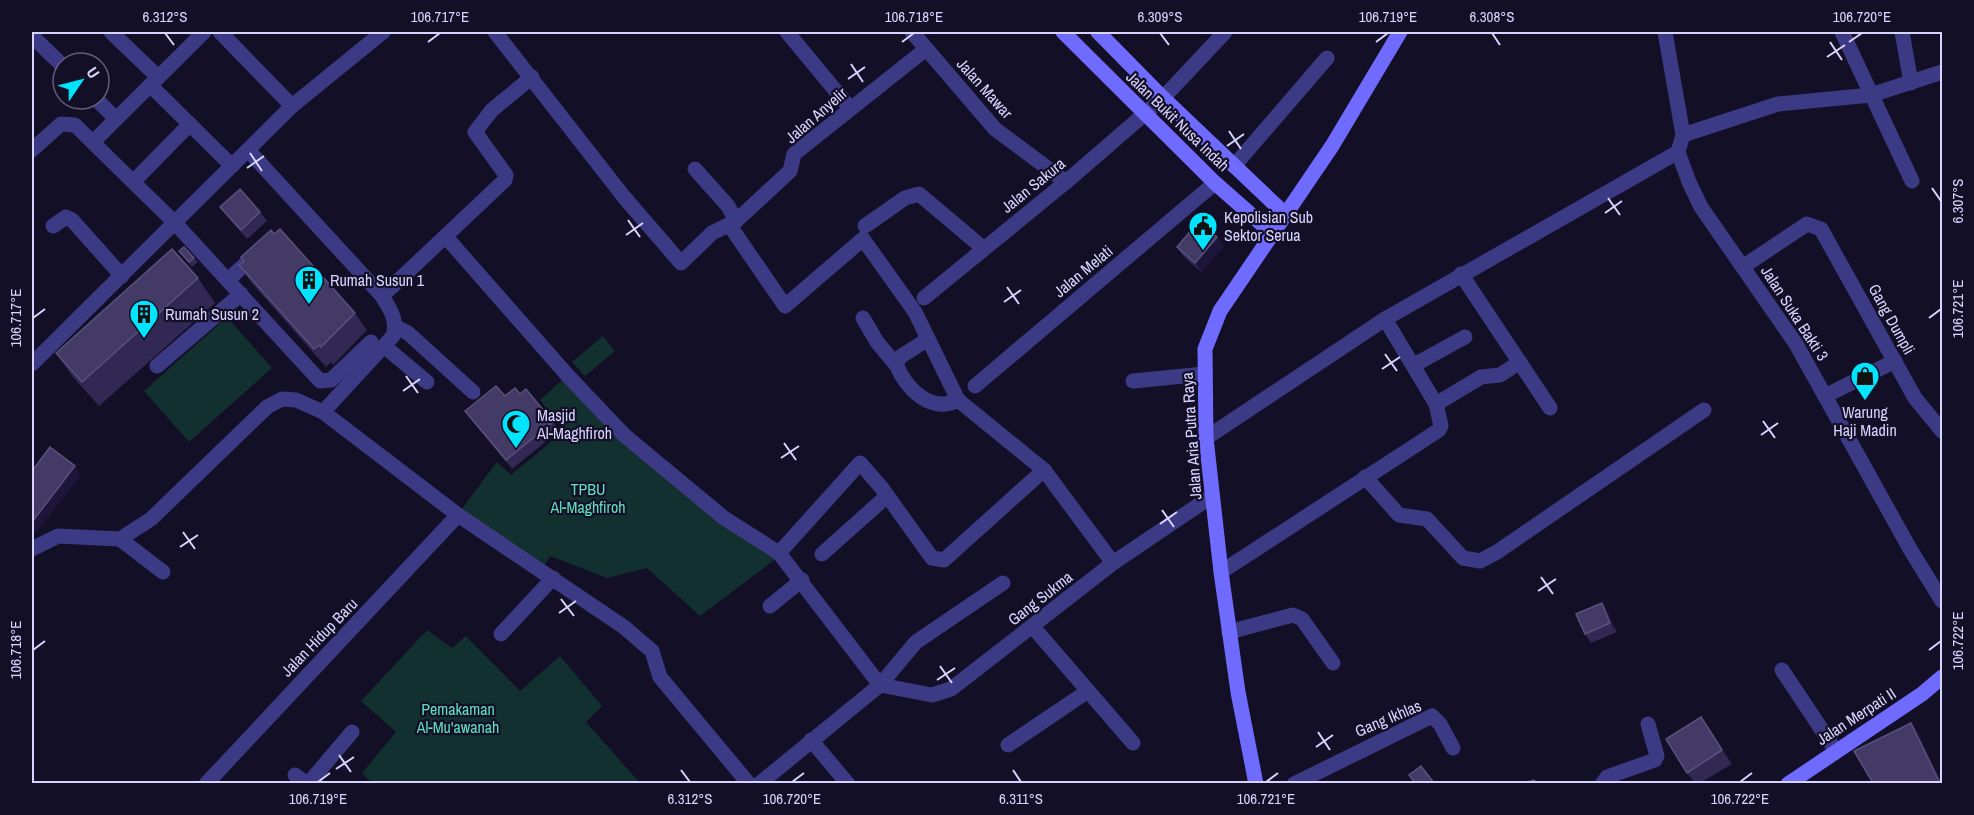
<svg xmlns="http://www.w3.org/2000/svg" width="1974" height="815" font-family="'Archivo Narrow',sans-serif">
	<rect width="100%" height="100%" fill="#130f26"/>
	<g fill="#12302f">
		<polygon points="227,317 272,368 189,442 144,391"/>
		<polygon points="603,336 615,351 585,376 572,362"/>
		<polygon points="562,380 777,558 700,616 647,568 607,578 550,556 543,567 461,510 497,462 511,475 564,431 540,400"/>
		<polygon points="427,630 452,648 466,636 520,691 560,656 602,706 586,722 640,783 372,783 362,773 396,732 361,701"/>
	</g>
	<g fill="none" stroke-linecap="round" stroke-linejoin="round">
		<g stroke="#3d3a85" stroke-width="15">
			<polyline points="111,32 158,77"/>
			<polyline points="220,32 292,106"/>
			<polyline points="495,32 624,197 681,263 712,233 736,221 790,171 794,154 926,49"/>
			<polyline points="787,32 850,108"/>
			<polyline points="912,32 995,129 1066,182"/>
			<polyline points="1665,32 1683,135 1678,152 1689,182 1701,207 1796,344 1910,549 1942,601"/>
			<polyline points="1842,32 1912,181"/>
			<polyline points="1902,32 1911,83"/>
			<polyline points="32,36 63,66"/>
			<polyline points="150,85 232,166"/>
			<polyline points="96,99 116,119"/>
			<polyline points="1683,135 1778,104 1871,95 1942,72"/>
			<polyline points="93,142 204,32"/>
			<polyline points="32,150 61,124 75,125 175,223 320,381 331,380 371,342"/>
			<path d="M248 150 382 296C390 309 398 320 393 336L323 412"/>
			<polyline points="1234,166 1327,58"/>
			<polyline points="695,169 728,206 736,221"/>
			<polyline points="134,181 190,124"/>
			<polyline points="53,226 66,217 72,220 122,276"/>
			<polyline points="730,226 785,306 863,239 915,312 958,400 1044,470 1113,563"/>
			<polyline points="865,226 905,198 919,194 983,248"/>
			<polyline points="446,237 569,377 624,435 724,518 779,553 880,685"/>
			<polyline points="1744,266 1807,224 1821,229 1915,398 1942,431"/>
			<polyline points="1461,274 1550,408"/>
			<polyline points="228,280 256,254"/>
			<polyline points="382,296 505,180 506,175 475,132 492,110 532,77"/>
			<polyline points="924,298 1066,182 1163,98 1225,32"/>
			<polyline points="863,318 877,342 896,365"/>
			<polyline points="396,327 408,333 473,392"/>
			<path d="M928 339 900 357 896 364C906 389 931 414 958 400"/>
			<polyline points="384,346 427,382"/>
			<polyline points="32,364 292,106 383,32"/>
			<polyline points="1414,365 1465,337"/>
			<polyline points="157,366 241,294"/>
			<polyline points="1133,381 1204,374"/>
			<polyline points="975,386 1215,183"/>
			<polyline points="1825,396 1895,361"/>
			<polyline points="1436,404 1481,377 1500,375 1520,362"/>
			<polyline points="1206,438 1385,319 1678,152"/>
			<polyline points="1365,477 1399,515 1427,519 1463,558 1480,561 1497,552 1704,410"/>
			<polyline points="120,539 163,572"/>
			<polyline points="32,549 58,536 120,539 151,519 267,407 282,399 296,400 323,412 458,515 624,627 652,651 660,677 749,784"/>
			<polyline points="779,553 860,463 881,487 932,558 944,560 1044,470"/>
			<polyline points="822,554 887,496"/>
			<polyline points="1221,572 1439,430 1441,426 1436,404 1385,319"/>
			<polyline points="770,606 802,580"/>
			<polyline points="1033,627 1133,743"/>
			<polyline points="1229,632 1293,615 1302,619 1333,663"/>
			<polyline points="501,634 553,578"/>
			<polyline points="1782,670 1836,751"/>
			<polyline points="880,685 932,695 951,689 1113,563 1212,496"/>
			<polyline points="811,740 848,784"/>
			<polyline points="1008,745 1088,691"/>
			<polyline points="295,775 307,784"/>
			<polyline points="206,784 458,515"/>
			<polyline points="308,784 352,732"/>
			<polyline points="759,784 880,685 916,642 1003,583"/>
			<polyline points="1294,784 1432,716 1440,724 1453,748"/>
			<polyline points="1602,784 1607,777 1655,760 1657,756 1648,724"/>
		</g>
		<g stroke="#6f6bff" stroke-width="15">
			<polyline points="1063,32 1215,183 1271,232"/>
			<polyline points="1098,32 1163,98 1285,214"/>
			<polyline points="1256,784 1238,692 1221,572 1206,438 1205,349 1220,311 1332,146 1400,32"/>
			<polyline points="1788,784 1922,694 1942,677"/>
		</g>
	</g>
	<g fill="#312854">
		<polygon points="220,207 260,212 267,221 247,239 227,216"/>
		<polygon points="1224,246 1201,272 1183,256 1177,247"/>
		<polygon points="179,251 194,258 198,262 192,267"/>
		<polygon points="241,257 355,313 367,330 333,365 331,362 326,367 251,282 239,265 243,261"/>
		<polygon points="198,278 215,303 99,406 73,377 56,353"/>
		<polygon points="520,394 553,422 559,431 512,469 465,411 505,396"/>
		<polygon points="1608,612 1617,632 1591,643 1585,634"/>
		<polygon points="1701,717 1732,764 1700,783 1695,783 1687,773"/>
	</g>
	<g fill="#1d163a">
		<polygon points="1217,237 1224,246 1201,272 1195,263"/>
		<polygon points="75,466 81,475 36,533 32,526 32,522"/>
		<polygon points="1602,603 1608,612 1617,632 1610,623"/>
		<polygon points="1701,717 1711,730 1732,764 1722,750"/>
		<polygon points="1911,723 1918,732 1942,783 1940,783"/>
	</g>
	<g fill="#433a66" stroke="#5a527e" stroke-width="1.5">
		<polygon points="240,189 260,212 241,230 220,207"/>
		<polygon points="1199,221 1217,237 1195,263 1177,247"/>
		<polygon points="280,229 355,313 321,347 319,345 314,349 239,265 244,261 241,257 271,230 274,234"/>
		<polygon points="184,247 194,258 189,262 179,251"/>
		<polygon points="172,249 198,278 82,382 56,353"/>
		<polygon points="496,386 505,396 515,388 520,394 526,389 553,422 506,460 465,411"/>
		<polygon points="50,447 75,466 32,522 32,471"/>
		<polygon points="1602,603 1610,623 1585,634 1576,614"/>
		<polygon points="1701,717 1722,750 1687,773 1666,739"/>
		<polygon points="1911,723 1940,783 1873,783 1854,751"/>
		<polygon points="1421,766 1434,783 1415,783 1409,775"/>
		<polygon points="1534,780 1536,783 1523,783"/>
	</g>
	<path fill="none" stroke="#d9d4ff" stroke-width="2" d="M165 33 174 45M1160 33 1169 45M1492 33 1500 45M428 42 440 33M902 42 914 33M1376 42 1388 33M1830 42 1842 60M1849 42 1862 33M1827 57 1845 45M851 64 863 82M848 79 865 67M1229 131 1241 149M1227 146 1244 134M250 153 262 171M247 168 264 156M1932 188 1941 201M1608 198 1620 215M1605 213 1622 201M628 220 640 237M626 235 643 223M1007 287 1019 304M1004 302 1021 290M33 318 45 309M1929 318 1941 309M1385 354 1397 371M1382 369 1400 357M406 376 418 393M403 391 420 379M1763 421 1775 438M1761 435 1778 423M784 443 796 460M781 458 799 446M1162 510 1174 527M1160 524 1177 512M183 532 195 549M180 547 198 535M1541 577 1553 594M1538 591 1556 579M561 599 574 616M559 613 576 601M33 650 45 641M1929 650 1941 641M940 666 952 683M937 680 955 668M1318 732 1330 750M1316 747 1333 735M339 755 351 772M336 769 354 757M681 770 690 782M1013 770 1021 782M318 782 330 773M792 782 804 773M1266 782 1278 773M1740 782 1752 773"/>
	<defs>
		<g id="civic-pin" transform="scale(1.5)"><path d="M0 17L-7.5 6A9.5 9.5 0 1 1 7.5 6Z" fill="#00e5ff" stroke="#130f26"/><path d="M-.6-6.5H3V-4.5H.6V-3L4-1V1h2V6H-6V1h2V-1L-.6-3ZM-1.2 2.5V6h2.4V2.5Z" fill="#111"/></g>
		<g id="building-pin" transform="scale(1.5)"><path d="M0 17L-7.5 6A9.5 9.5 0 1 1 7.5 6Z" fill="#00e5ff" stroke="#130f26"/><path d="M-4-6H4V6H1V3H-1V6H-4ZM-2.5-4.3h1.7v1.8h-1.7ZM.8-4.3h1.7v1.8H.8ZM-2.5-1h1.7V.8h-1.7ZM.8-1h1.7V.8H.8Z" fill="#111"/></g>
		<g id="shop-pin" transform="scale(1.5)"><path d="M0 17L-7.5 6A9.5 9.5 0 1 1 7.5 6Z" fill="#00e5ff" stroke="#130f26"/><path d="M-5-2.5h2.3a2.7 3.5 0 0 1 5.4 0H5L5.5 6h-11ZM-1.5-2.5h3a1.5 2.3 0 0 0-3 0Z" fill="#111"/></g>
		<g id="mosque-pin" transform="scale(1.5)"><path d="M0 17L-7.5 6A9.5 9.5 0 1 1 7.5 6Z" fill="#00e5ff" stroke="#130f26"/><path d="M3.5-4.9A6 6 0 1 0 3.5 4.9A5 5 0 1 1 3.5-4.9Z" fill="#111"/></g>
	</defs>
	<g fill-rule="evenodd">
		<use href="#civic-pin" x="1203" y="226"/>
		<use href="#building-pin" x="309" y="280"/>
		<use href="#building-pin" x="144" y="314"/>
		<use href="#shop-pin" x="1865" y="376"/>
		<use href="#mosque-pin" x="516" y="424"/>
	</g>
	<g text-anchor="middle" dominant-baseline="central" stroke-width="4.5" stroke-linejoin="round" paint-order="stroke">
		<g font-size="16" fill="#d9d4ff" stroke="#130f26">
			<text transform="translate(985 88) rotate(48)">Jalan Mawar</text>
			<text transform="translate(816 115) rotate(-41)">Jalan Anyelir</text>
			<text transform="translate(1178 121) rotate(44)">Jalan Bukit Nusa Indah</text>
			<text transform="translate(1033 185) rotate(-39)">Jalan Sakura</text>
			<text transform="translate(1083 271) rotate(-40)">Jalan Melati</text>
			<text transform="translate(1795 313) rotate(57)">Jalan Suka Bakti 3</text>
			<text transform="translate(1892 319) rotate(61)">Gang Dumpli</text>
			<text transform="translate(1191 436) rotate(-94)">Jalan Aria Putra Raya</text>
			<text transform="translate(1040 598) rotate(-38)">Gang Sukma</text>
			<text transform="translate(319 637) rotate(-46)">Jalan Hidup Baru</text>
			<text transform="translate(1856 716) rotate(-33)">Jalan Merpati II</text>
			<text transform="translate(1388 718) rotate(-23)">Gang Ikhlas</text>
		</g>
		<g font-size="16" fill="#d9d4ff" stroke="#130f26" text-anchor="start">
			<text x="1224" y="217">Kepolisian Sub<tspan x="1224" dy="18">Sektor Serua</tspan></text>
			<text x="330" y="280">Rumah Susun 1</text>
			<text x="165" y="314">Rumah Susun 2</text>
			<text x="1865" y="412" text-anchor="middle">Warung<tspan x="1865" dy="18">Haji Madin</tspan></text>
			<text x="537" y="415">Masjid<tspan x="537" dy="18">Al-Maghfiroh</tspan></text>
		</g>
		<g font-size="16" fill="#5fe0c0" stroke="#130f26">
			<text x="588" y="489">TPBU<tspan x="588" dy="18">Al-Maghfiroh</tspan></text>
			<text x="458" y="709">Pemakaman<tspan x="458" dy="18">Al-Mu'awanah</tspan></text>
		</g>
	</g>
	<rect width="1974" height="815" fill="none" stroke="#130f26" stroke-width="66"/>
	<g transform="translate(81 81) rotate(55)"><circle r="28" fill="#130f26" stroke="#625e7d" stroke-width="1.5"/>
	<path d="M0-4.5L10 22L0 15L-10 22Z" fill="#00e5ff"/>
	<text y="-9" font-size="16" font-weight="bold" text-anchor="middle" fill="#d9d4ff">U</text>
	</g>
	<rect x="33" y="33" width="1908" height="749" fill="none" stroke="#d9d4ff" stroke-width="2"/>
	<g font-size="15" text-anchor="middle" fill="#d9d4ff">
		<text x="165" y="22">6.312°S</text>
		<text x="440" y="22">106.717°E</text>
		<text x="914" y="22">106.718°E</text>
		<text x="1160" y="22">6.309°S</text>
		<text x="1388" y="22">106.719°E</text>
		<text x="1492" y="22">6.308°S</text>
		<text x="1862" y="22">106.720°E</text>
		<text transform="translate(1958 201) rotate(-90)" y="5">6.307°S</text>
		<text transform="translate(1958 309) rotate(-90)" y="5">106.721°E</text>
		<text transform="translate(16 318) rotate(-90)" y="5">106.717°E</text>
		<text transform="translate(1958 641) rotate(-90)" y="5">106.722°E</text>
		<text transform="translate(16 650) rotate(-90)" y="5">106.718°E</text>
		<text x="318" y="804">106.719°E</text>
		<text x="690" y="804">6.312°S</text>
		<text x="792" y="804">106.720°E</text>
		<text x="1021" y="804">6.311°S</text>
		<text x="1266" y="804">106.721°E</text>
		<text x="1740" y="804">106.722°E</text>
	</g>
</svg>
